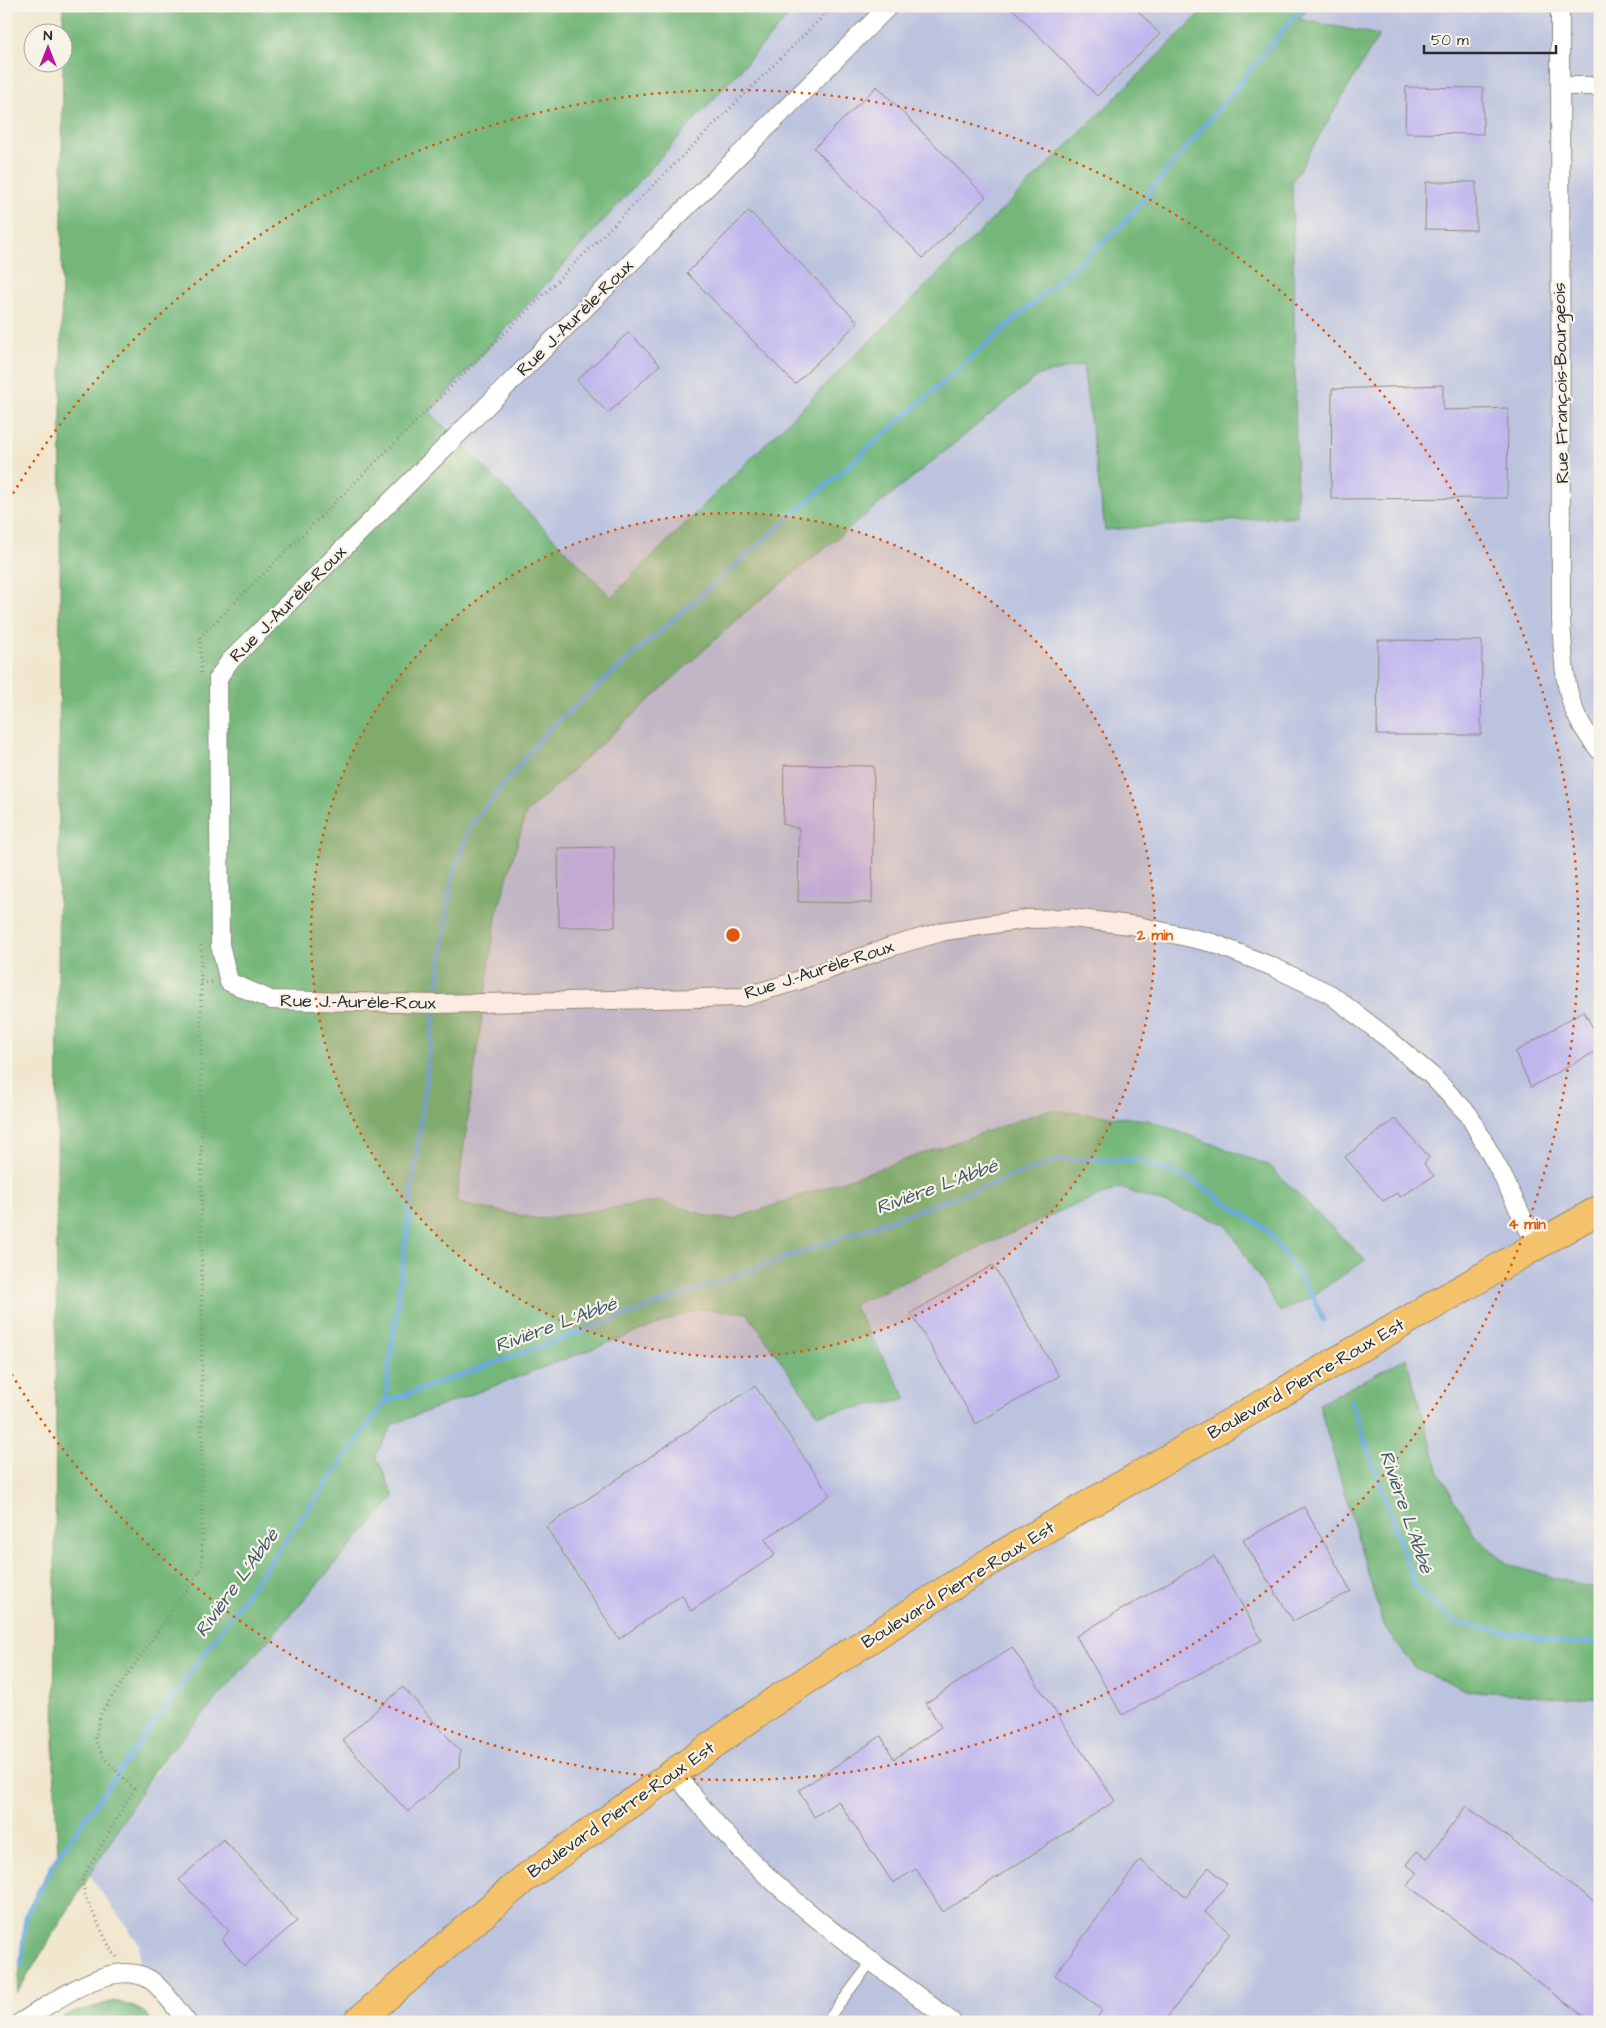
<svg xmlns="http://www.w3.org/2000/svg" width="1606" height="2028" font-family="'Architects Daughter',sans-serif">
	<rect width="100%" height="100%" fill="#f7f3e8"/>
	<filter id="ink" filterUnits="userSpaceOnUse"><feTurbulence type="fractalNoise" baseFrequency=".02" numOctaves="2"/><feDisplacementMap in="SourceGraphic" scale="10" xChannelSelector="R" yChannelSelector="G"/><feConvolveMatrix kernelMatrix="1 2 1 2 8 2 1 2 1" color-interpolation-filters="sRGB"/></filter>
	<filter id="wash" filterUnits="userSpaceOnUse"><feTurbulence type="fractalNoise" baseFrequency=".0096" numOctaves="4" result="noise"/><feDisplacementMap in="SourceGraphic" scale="20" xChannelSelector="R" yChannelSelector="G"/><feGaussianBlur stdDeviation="1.12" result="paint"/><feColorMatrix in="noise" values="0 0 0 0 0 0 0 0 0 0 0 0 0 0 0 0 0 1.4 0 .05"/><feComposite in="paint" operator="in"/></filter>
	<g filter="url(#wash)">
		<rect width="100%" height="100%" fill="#f1e7cf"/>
		<polygon fill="#bcc3de" points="185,6 1600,6 1600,2022 171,2022 141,1985 139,1944 83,1866 185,1735"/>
		<g fill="#75b77a" stroke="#507152">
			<polygon points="63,6 798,6 430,412 611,597 1208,6 1311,6 1298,19 1379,35 1292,182 1297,516 1105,530 1083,365 1039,375 742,615 526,813 496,917 456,1203 539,1219 659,1201 715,1218 734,1219 1048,1110 1148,1120 1268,1165 1365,1260 1313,1296 1280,1312 1226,1224 1120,1188 1071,1206 853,1305 907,1399 818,1414 747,1313 698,1309 393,1424 376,1455 394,1497 154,1770 17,1993 26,1915 58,1856 54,1768"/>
			<polygon points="1406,1358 1439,1473 1475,1536 1509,1565 1580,1585 1600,1588 1600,1698 1569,1699 1467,1690 1415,1668 1383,1625 1319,1404"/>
			<path d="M114 2001C126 2004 147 2009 152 2022H54L66 2015Z"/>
		</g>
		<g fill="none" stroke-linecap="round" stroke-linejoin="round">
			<g stroke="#6aabde" stroke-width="5">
				<polyline points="1351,1400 1415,1586 1455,1623 1566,1643 1600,1642"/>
				<polyline points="385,1402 451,883 470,826 548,730 1122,225 1303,6"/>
				<polyline points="21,1965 26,1915 58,1856 385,1402 1061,1159 1138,1160 1194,1181 1267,1230 1313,1296 1323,1320"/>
			</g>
		</g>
		<g id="blocks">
			<g fill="#bfb6ee">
				<polygon points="1010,6 1133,6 1160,34 1097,96"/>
				<polygon points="877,86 986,197 923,258 814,148"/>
				<polygon points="1406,87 1483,88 1483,134 1405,133"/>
				<polygon points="1426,182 1476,182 1476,230 1425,229"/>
				<polygon points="749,211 858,322 795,384 687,273"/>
				<polygon points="629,332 660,365 608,413 577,380"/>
				<polygon points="1443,385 1443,410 1508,408 1507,498 1331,499 1332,389"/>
				<polygon points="1378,640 1482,641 1481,735 1377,735"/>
				<polygon points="784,765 874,766 872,903 798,902 799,829 783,824"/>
				<polygon points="614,847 615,927 559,927 558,848"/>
				<polygon points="1583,1011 1600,1039 1600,1049 1531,1087 1515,1052"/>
				<polygon points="1395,1119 1429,1157 1424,1164 1434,1176 1400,1197 1397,1193 1383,1201 1345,1157"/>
				<polygon points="993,1265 1059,1376 976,1424 911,1313"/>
				<polygon points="755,1386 830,1495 765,1539 775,1555 691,1611 682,1595 619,1639 546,1527"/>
				<polygon points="1304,1507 1351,1591 1293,1621 1243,1540"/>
				<polygon points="1214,1556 1262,1640 1122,1715 1076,1636"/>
				<polygon points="1012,1647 1115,1801 943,1912 916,1869 893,1883 838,1801 814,1817 799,1790 881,1736 894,1759 941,1727 926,1703"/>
				<polygon points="403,1687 460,1751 459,1767 408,1812 342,1740"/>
				<polygon points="1466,1806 1600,1906 1600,2022 1592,2022 1408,1886 1417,1873 1407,1865 1417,1851 1427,1859"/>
				<polygon points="223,1839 297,1921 244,1966 222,1939 229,1931 179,1880"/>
				<polygon points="1140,1860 1186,1897 1209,1867 1227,1884 1205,1912 1230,1933 1164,2022 1095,2022 1102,2010 1055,1975"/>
			</g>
		</g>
	</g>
	<g filter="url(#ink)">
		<use href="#blocks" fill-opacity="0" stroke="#8e897d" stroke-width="1"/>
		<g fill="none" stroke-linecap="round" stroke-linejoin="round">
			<g stroke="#8e897d" stroke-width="11">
				<polyline id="lane" points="826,2022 872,1961"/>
			</g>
			<g stroke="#8e897d" stroke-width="20">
				<g id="street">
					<polyline points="889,6 229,662 218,678 220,945 229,982 271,1000 436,1004 743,997 797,981 890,947 945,931 1028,919 1072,918 1138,926 1213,943 1273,967 1330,994 1386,1037 1432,1076 1469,1115 1502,1175 1536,1245"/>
					<path d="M1560 6 1561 620C1563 647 1563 675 1571 701 1576 719 1588 736 1600 751"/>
					<polyline points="1560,86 1600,86"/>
					<path d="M675 1773C701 1808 731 1842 763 1872 822 1927 888 1973 952 2022"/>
					<path d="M21 2022C55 2002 111 1957 149 1979 159 1984 179 2012 187 2022"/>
				</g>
			</g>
			<g stroke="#8e897d" stroke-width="30">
				<polyline id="primary" points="357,2022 524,1879 776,1700 994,1559 1600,1209"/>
			</g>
			<g stroke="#8e897d" stroke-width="3" stroke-dasharray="1 4" stroke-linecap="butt">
				<polyline points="201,673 200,637 833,6"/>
				<polyline points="201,983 213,982"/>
				<polyline points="117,1957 112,1952 85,1896 82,1879 134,1789 104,1758 95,1740 101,1713 202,1568 201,944"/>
			</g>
			<use href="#lane" stroke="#fff" stroke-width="9"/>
			<use href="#street" stroke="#fff" stroke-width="18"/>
			<use href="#primary" stroke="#f3c26a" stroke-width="28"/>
		</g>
	</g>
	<circle cx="733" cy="935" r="422" fill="#df570e" fill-opacity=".12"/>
	<g fill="none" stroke="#df570e" stroke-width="2.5" stroke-dasharray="2.5 5">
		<circle cx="733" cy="935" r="422"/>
		<path d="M9 500A845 845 0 1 1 9 1370"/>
	</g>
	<g text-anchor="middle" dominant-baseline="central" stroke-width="4.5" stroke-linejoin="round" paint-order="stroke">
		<g font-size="18" fill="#2b2b2b" stroke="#f7f3e8">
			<text transform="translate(575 318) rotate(-45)">Rue J.-Aurèle-Roux</text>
			<text transform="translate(1561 383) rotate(-91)">Rue François-Bourgeois</text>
			<text transform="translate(288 604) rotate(-45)">Rue J.-Aurèle-Roux</text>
			<text transform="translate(819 970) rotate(-18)">Rue J.-Aurèle-Roux</text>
			<text transform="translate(358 1002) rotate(1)">Rue J.-Aurèle-Roux</text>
			<text transform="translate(1306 1379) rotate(-30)">Boulevard Pierre-Roux Est</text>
			<text transform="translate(958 1585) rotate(-32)">Boulevard Pierre-Roux Est</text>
			<text transform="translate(621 1810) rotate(-35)">Boulevard Pierre-Roux Est</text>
		</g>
		<g font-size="19" font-style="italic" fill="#41586a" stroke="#f7f3e8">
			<text transform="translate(937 1187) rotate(-20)">Rivière L'Abbé</text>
			<text transform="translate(556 1325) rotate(-20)">Rivière L'Abbé</text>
			<text transform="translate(1406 1512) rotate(71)">Rivière L'Abbé</text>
			<text transform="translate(237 1583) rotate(-54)">Rivière L'Abbé</text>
		</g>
	</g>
	<circle cx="733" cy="935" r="8" fill="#df570e" stroke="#f7f3e8" stroke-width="2.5"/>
	<g font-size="15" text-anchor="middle" font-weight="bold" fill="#df570e" stroke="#f7f3e8" stroke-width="4.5" stroke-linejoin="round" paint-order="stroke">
		<text x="1155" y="940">2 min</text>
		<text x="1527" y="1229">4 min</text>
	</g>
	<rect width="1606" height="2028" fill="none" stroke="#f7f3e8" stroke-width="25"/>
	<g transform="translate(48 48)"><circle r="24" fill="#f7f3e8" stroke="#a5a39c"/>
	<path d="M0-4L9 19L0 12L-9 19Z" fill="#b5179e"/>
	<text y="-8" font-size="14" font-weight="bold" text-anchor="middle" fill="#2b2b2b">N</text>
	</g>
	<path d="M1424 45v8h132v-8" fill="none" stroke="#2b2b2b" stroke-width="2.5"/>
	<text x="1431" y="45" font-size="15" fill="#2b2b2b" stroke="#f7f3e8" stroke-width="4" paint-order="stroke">50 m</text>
</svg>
